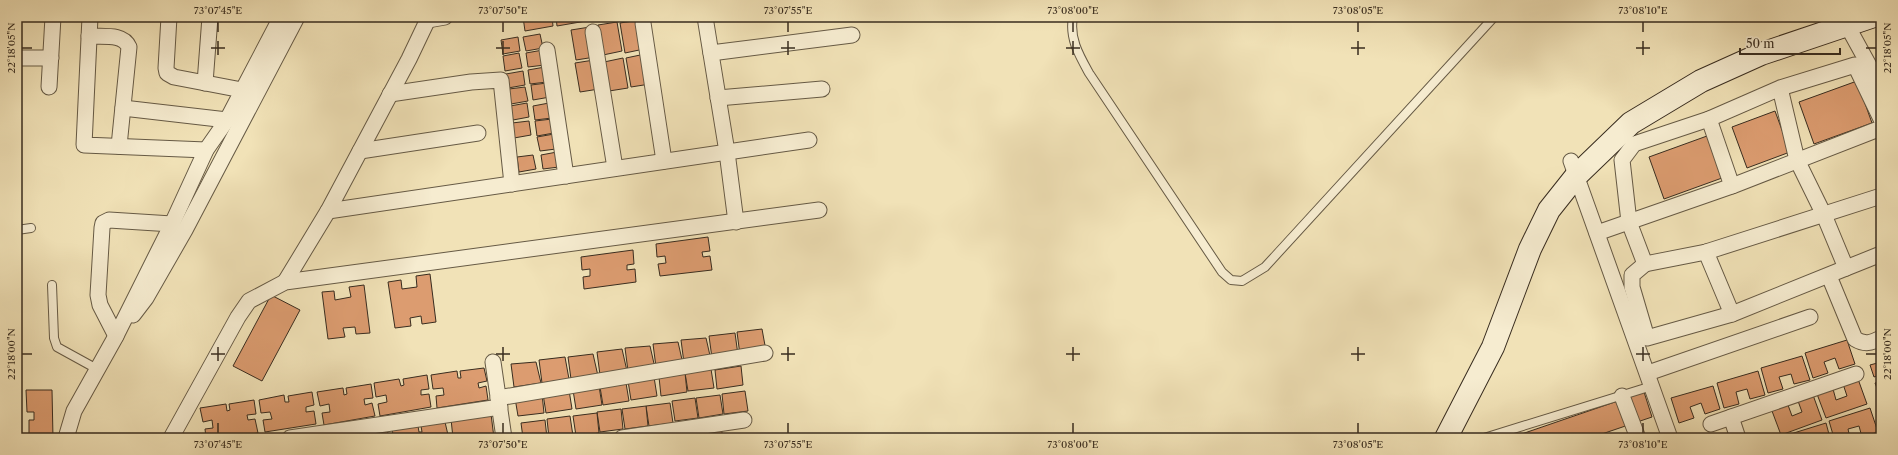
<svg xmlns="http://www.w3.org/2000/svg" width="1898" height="455" font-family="'Libre Caslon Text',serif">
	<rect width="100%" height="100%" fill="#f1e2b7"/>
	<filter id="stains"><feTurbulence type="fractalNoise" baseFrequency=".005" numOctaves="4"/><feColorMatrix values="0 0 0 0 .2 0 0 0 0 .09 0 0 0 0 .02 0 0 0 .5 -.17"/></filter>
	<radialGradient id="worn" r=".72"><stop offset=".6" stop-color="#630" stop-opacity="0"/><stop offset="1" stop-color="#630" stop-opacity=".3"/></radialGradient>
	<g fill="#dc9c70" stroke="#382c1f">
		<polygon points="523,17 552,17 553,26 525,31"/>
		<polygon points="556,17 585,17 586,21 557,26"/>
		<polygon points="592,17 618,17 593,21"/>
		<polygon points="639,20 644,49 625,53 620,23"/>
		<polygon points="617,22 622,51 603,55 598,25"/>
		<polygon points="590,27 595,57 576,60 571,30"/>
		<polygon points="540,34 543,48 526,51 523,37"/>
		<polygon points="518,37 520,51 503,54 501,40"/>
		<polygon points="543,50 545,65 528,67 526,53"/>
		<polygon points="519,53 522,68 505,71 503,56"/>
		<polygon points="645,54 650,84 631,87 626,58"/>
		<polygon points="623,58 628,88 609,91 604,62"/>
		<polygon points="594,60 599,89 580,92 575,63"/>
		<polygon points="545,67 547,82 530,84 528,70"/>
		<polygon points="523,71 525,85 508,88 506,74"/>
		<polygon points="1857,81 1872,123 1814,144 1799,102"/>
		<polygon points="547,83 550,97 533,100 531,85"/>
		<polygon points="525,87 528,101 511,104 509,89"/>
		<polygon points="527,103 529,117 513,120 510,106"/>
		<polygon points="549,103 552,118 535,120 533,106"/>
		<polygon points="1775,111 1790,152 1747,168 1732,127"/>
		<polygon points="552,119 554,133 537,136 535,121"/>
		<polygon points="529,121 531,135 514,138 512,123"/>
		<polygon points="554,134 556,149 540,151 537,137"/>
		<polygon points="1707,136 1722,178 1664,199 1649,157"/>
		<polygon points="557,152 559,167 543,169 541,155"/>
		<polygon points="533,155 536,169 519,172 517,157"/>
		<polygon points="708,237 710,251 702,252 703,257 710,256 712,270 660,276 658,264 666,263 665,256 657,257 656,244"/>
		<polygon points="633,250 634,264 627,265 627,270 635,269 636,282 584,289 583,277 590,276 590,269 582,270 581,257"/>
		<polygon points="430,274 436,322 422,324 421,316 410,318 411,326 395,328 388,282 401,280 402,289 417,287 416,276"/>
		<polygon points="364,285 370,333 356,334 355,327 343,328 345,337 328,339 322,292 334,291 335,300 351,297 349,287"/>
		<polygon points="271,295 300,310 262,381 233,366"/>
		<polygon points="762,329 766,351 740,355 737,332"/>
		<polygon points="735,333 738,355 712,358 709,336"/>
		<polygon points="706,338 711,360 684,363 681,340"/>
		<polygon points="1847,340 1855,364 1839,369 1835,358 1824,362 1828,373 1813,378 1805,353"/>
		<polygon points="678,342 683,364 656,367 653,344"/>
		<polygon points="650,346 655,368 628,371 625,348"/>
		<polygon points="622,349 627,371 600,375 597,352"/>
		<polygon points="593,354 598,376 571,379 568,357"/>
		<polygon points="1802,356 1810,380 1794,384 1791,374 1779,377 1783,389 1768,393 1761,368"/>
		<polygon points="565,357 569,379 542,383 539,360"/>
		<polygon points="536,362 541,383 514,387 511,364"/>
		<polygon points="1881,362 1881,380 1879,375 1874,377 1870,365"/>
		<polygon points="741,366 743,385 717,389 715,370"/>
		<polygon points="484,368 487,381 478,383 479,388 486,386 488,400 437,408 436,396 444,395 443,388 433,389 431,375 457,371 458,378 461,378 460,371"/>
		<polygon points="711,369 714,388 688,391 685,373"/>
		<polygon points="1758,371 1765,395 1750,399 1747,389 1736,392 1739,404 1724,408 1717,383"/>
		<polygon points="685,373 687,392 661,396 659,377"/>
		<polygon points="427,375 429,389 421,390 421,395 429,394 431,407 380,416 378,404 387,402 386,395 376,397 374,383 399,379 401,386 404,385 403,379"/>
		<polygon points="654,377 657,396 631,400 628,381"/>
		<polygon points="1858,379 1867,404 1826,418 1817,394 1833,389 1836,400 1847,396 1843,384"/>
		<polygon points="1881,381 1881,396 1880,396 1875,383"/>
		<polygon points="626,383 629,401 603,405 600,387"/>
		<polygon points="371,384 373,398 364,399 365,405 372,403 375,416 324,425 322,413 330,412 329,404 320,406 317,392 343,388 344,395 347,394 346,388"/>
		<polygon points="599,386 602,405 576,409 573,390"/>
		<polygon points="1713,386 1720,409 1705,414 1701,403 1690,407 1694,418 1679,423 1671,398"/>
		<polygon points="26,390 52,390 53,438 29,438 29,420 34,420 34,412 27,412"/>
		<polygon points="569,390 572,409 546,413 543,394"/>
		<polygon points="745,391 748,411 724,414 722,394"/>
		<polygon points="312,392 314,405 306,407 306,412 314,411 316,424 265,432 263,420 272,419 270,412 261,413 259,400 284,395 285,402 289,402 288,396"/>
		<polygon points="1644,392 1652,417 1590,438 1510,438"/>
		<polygon points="542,394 544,413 518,416 515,398"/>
		<polygon points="720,395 723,414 699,418 696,398"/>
		<polygon points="1813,395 1822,420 1781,435 1772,411 1788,405 1792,416 1802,412 1798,401"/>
		<polygon points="695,398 698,418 675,421 672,401"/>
		<polygon points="254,400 256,414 247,415 248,420 255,419 258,433 225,438 206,438 205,429 213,428 212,420 203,422 200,408 226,404 227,411 230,410 229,404"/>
		<polygon points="670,403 673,423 649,426 646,406"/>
		<polygon points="646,406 648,426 625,429 622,409"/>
		<polygon points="1870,408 1878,432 1862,437 1859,426 1848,429 1850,438 1834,438 1829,421"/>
		<polygon points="621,409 623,429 600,432 597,412"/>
		<polygon points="597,413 599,433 576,436 573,416"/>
		<polygon points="491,414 494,438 453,438 451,419"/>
		<polygon points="570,416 573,436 549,438 547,419"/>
		<polygon points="545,420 547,438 523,438 521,423"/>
		<polygon points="445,422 448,435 439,438 394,438 392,430 418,426 419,432 422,432 421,426"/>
		<polygon points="1826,423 1830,438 1785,438 1784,436"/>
		<polygon points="721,427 723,438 700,438 699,430"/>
		<polygon points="387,429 389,438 364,438 363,433"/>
		<polygon points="698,430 699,438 676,438 675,433"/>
		<polygon points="359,433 360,438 334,438"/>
	</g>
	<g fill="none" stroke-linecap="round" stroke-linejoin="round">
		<g stroke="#665a45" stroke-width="10">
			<g id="service">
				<path d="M1073 17C1069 38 1079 55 1089 73L1222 272 1231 280 1242 281 1265 267 1494 17"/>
				<polyline points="17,230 31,228"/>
				<polyline points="52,285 54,338 57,347 97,369"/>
				<polyline points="1484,438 1652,386"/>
			</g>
		</g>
		<g stroke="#665a45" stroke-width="17">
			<g id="minor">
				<polyline points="90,17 84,145 206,150"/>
				<polyline points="169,17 166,68 167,73 174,77 242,90"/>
				<polyline points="705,17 727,152 736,222"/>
				<polyline points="1843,18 1881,87"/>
				<polyline points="428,20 445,17"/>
				<polyline points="643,23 664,161"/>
				<polyline points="593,32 615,168"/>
				<path d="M89 36C103 37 123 33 129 47L119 146"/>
				<polyline points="547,50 566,176"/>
				<polyline points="711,53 852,35"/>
				<polyline points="17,58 51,58"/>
				<polyline points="205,83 210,17"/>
				<polyline points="49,87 53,17"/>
				<polyline points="1780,88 1797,160 1824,215 1846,268 1732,314 1647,338 1632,287 1632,275 1645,264 1629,222 1622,160 1634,144 1709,119 1780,88 1855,65 1881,119"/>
				<polyline points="390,94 471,82 501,80 512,184"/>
				<polyline points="718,98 822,89"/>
				<polyline points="123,108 227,120"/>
				<polyline points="1709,119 1732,186"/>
				<polyline points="360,151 478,133"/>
				<polyline points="1571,161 1670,438"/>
				<polyline points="328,211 809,140"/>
				<polyline points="1597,233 1732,186 1881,128"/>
				<polyline points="1706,252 1732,314"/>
				<polyline points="1645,264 1706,252 1881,196"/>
				<polyline points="1846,268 1881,254"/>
				<path d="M1829 276 1855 339C1865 345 1871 343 1881 338"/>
				<polyline points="285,282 328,211 409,59 429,17"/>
				<polyline points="133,315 146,298 185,230 297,17"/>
				<polyline points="116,336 100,305 98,295 102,228 103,223 109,220 172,224"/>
				<polyline points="493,362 504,438"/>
				<polyline points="1648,373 1810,317"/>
				<polyline points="1622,396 1638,438"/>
				<polyline points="498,398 765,353"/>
				<polyline points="1731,417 1738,438"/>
				<polyline points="1711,424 1856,374"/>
				<polyline points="66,438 74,411 116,336 172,224 206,150 227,120 281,17"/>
				<polyline points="171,438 238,317 249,301 285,282 819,210"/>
				<polyline points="290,438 500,407"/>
				<polyline points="622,438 744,420"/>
			</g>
		</g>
		<g stroke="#382c1f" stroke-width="24">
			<polyline id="secondary" points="1446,438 1493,347 1530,249 1549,210 1576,176 1631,123 1701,81 1761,54 1871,17"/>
		</g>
		<use href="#service" stroke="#f6ecd0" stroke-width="8"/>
		<use href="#minor" stroke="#f6ecd0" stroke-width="15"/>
		<use href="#secondary" stroke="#f6ecd0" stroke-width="22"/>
	</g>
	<path fill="none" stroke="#382c1f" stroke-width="1.5" d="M218 22V32M503 22V32M788 22V32M1073 22V32M1358 22V32M1643 22V32M218 41V55M503 41V55M788 41V55M1073 41V55M1358 41V55M1643 41V55M22 48H32M211 48H225M496 48H510M781 48H795M1066 48H1080M1351 48H1365M1636 48H1650M1866 48H1876M218 347V361M503 347V361M788 347V361M1073 347V361M1358 347V361M1643 347V361M22 354H32M211 354H225M496 354H510M781 354H795M1066 354H1080M1351 354H1365M1636 354H1650M1866 354H1876M218 423V433M503 423V433M788 423V433M1073 423V433M1358 423V433M1643 423V433"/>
	<rect width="1898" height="455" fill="none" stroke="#f1e2b7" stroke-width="44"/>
	<path d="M1740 48v6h100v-6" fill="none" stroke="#382c1f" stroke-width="2"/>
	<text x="1746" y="48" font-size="12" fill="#382c1f" stroke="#f6ecd0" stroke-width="3" paint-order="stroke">50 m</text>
	<rect x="22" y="22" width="1854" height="411" fill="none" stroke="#382c1f" stroke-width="1.5"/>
	<g font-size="10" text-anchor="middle" fill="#382c1f">
		<text x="218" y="14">73°07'45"E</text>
		<text x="503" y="14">73°07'50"E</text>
		<text x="788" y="14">73°07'55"E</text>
		<text x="1073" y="14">73°08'00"E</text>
		<text x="1358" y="14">73°08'05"E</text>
		<text x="1643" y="14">73°08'10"E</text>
		<text transform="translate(11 48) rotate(-90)" y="4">22°18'05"N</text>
		<text transform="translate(1887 48) rotate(-90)" y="4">22°18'05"N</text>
		<text transform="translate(11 354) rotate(-90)" y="4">22°18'00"N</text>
		<text transform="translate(1887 354) rotate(-90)" y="4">22°18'00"N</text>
		<text x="218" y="448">73°07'45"E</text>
		<text x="503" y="448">73°07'50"E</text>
		<text x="788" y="448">73°07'55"E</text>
		<text x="1073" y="448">73°08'00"E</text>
		<text x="1358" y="448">73°08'05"E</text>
		<text x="1643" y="448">73°08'10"E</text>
	</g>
	<rect width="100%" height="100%" filter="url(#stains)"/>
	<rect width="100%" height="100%" fill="url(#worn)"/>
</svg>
